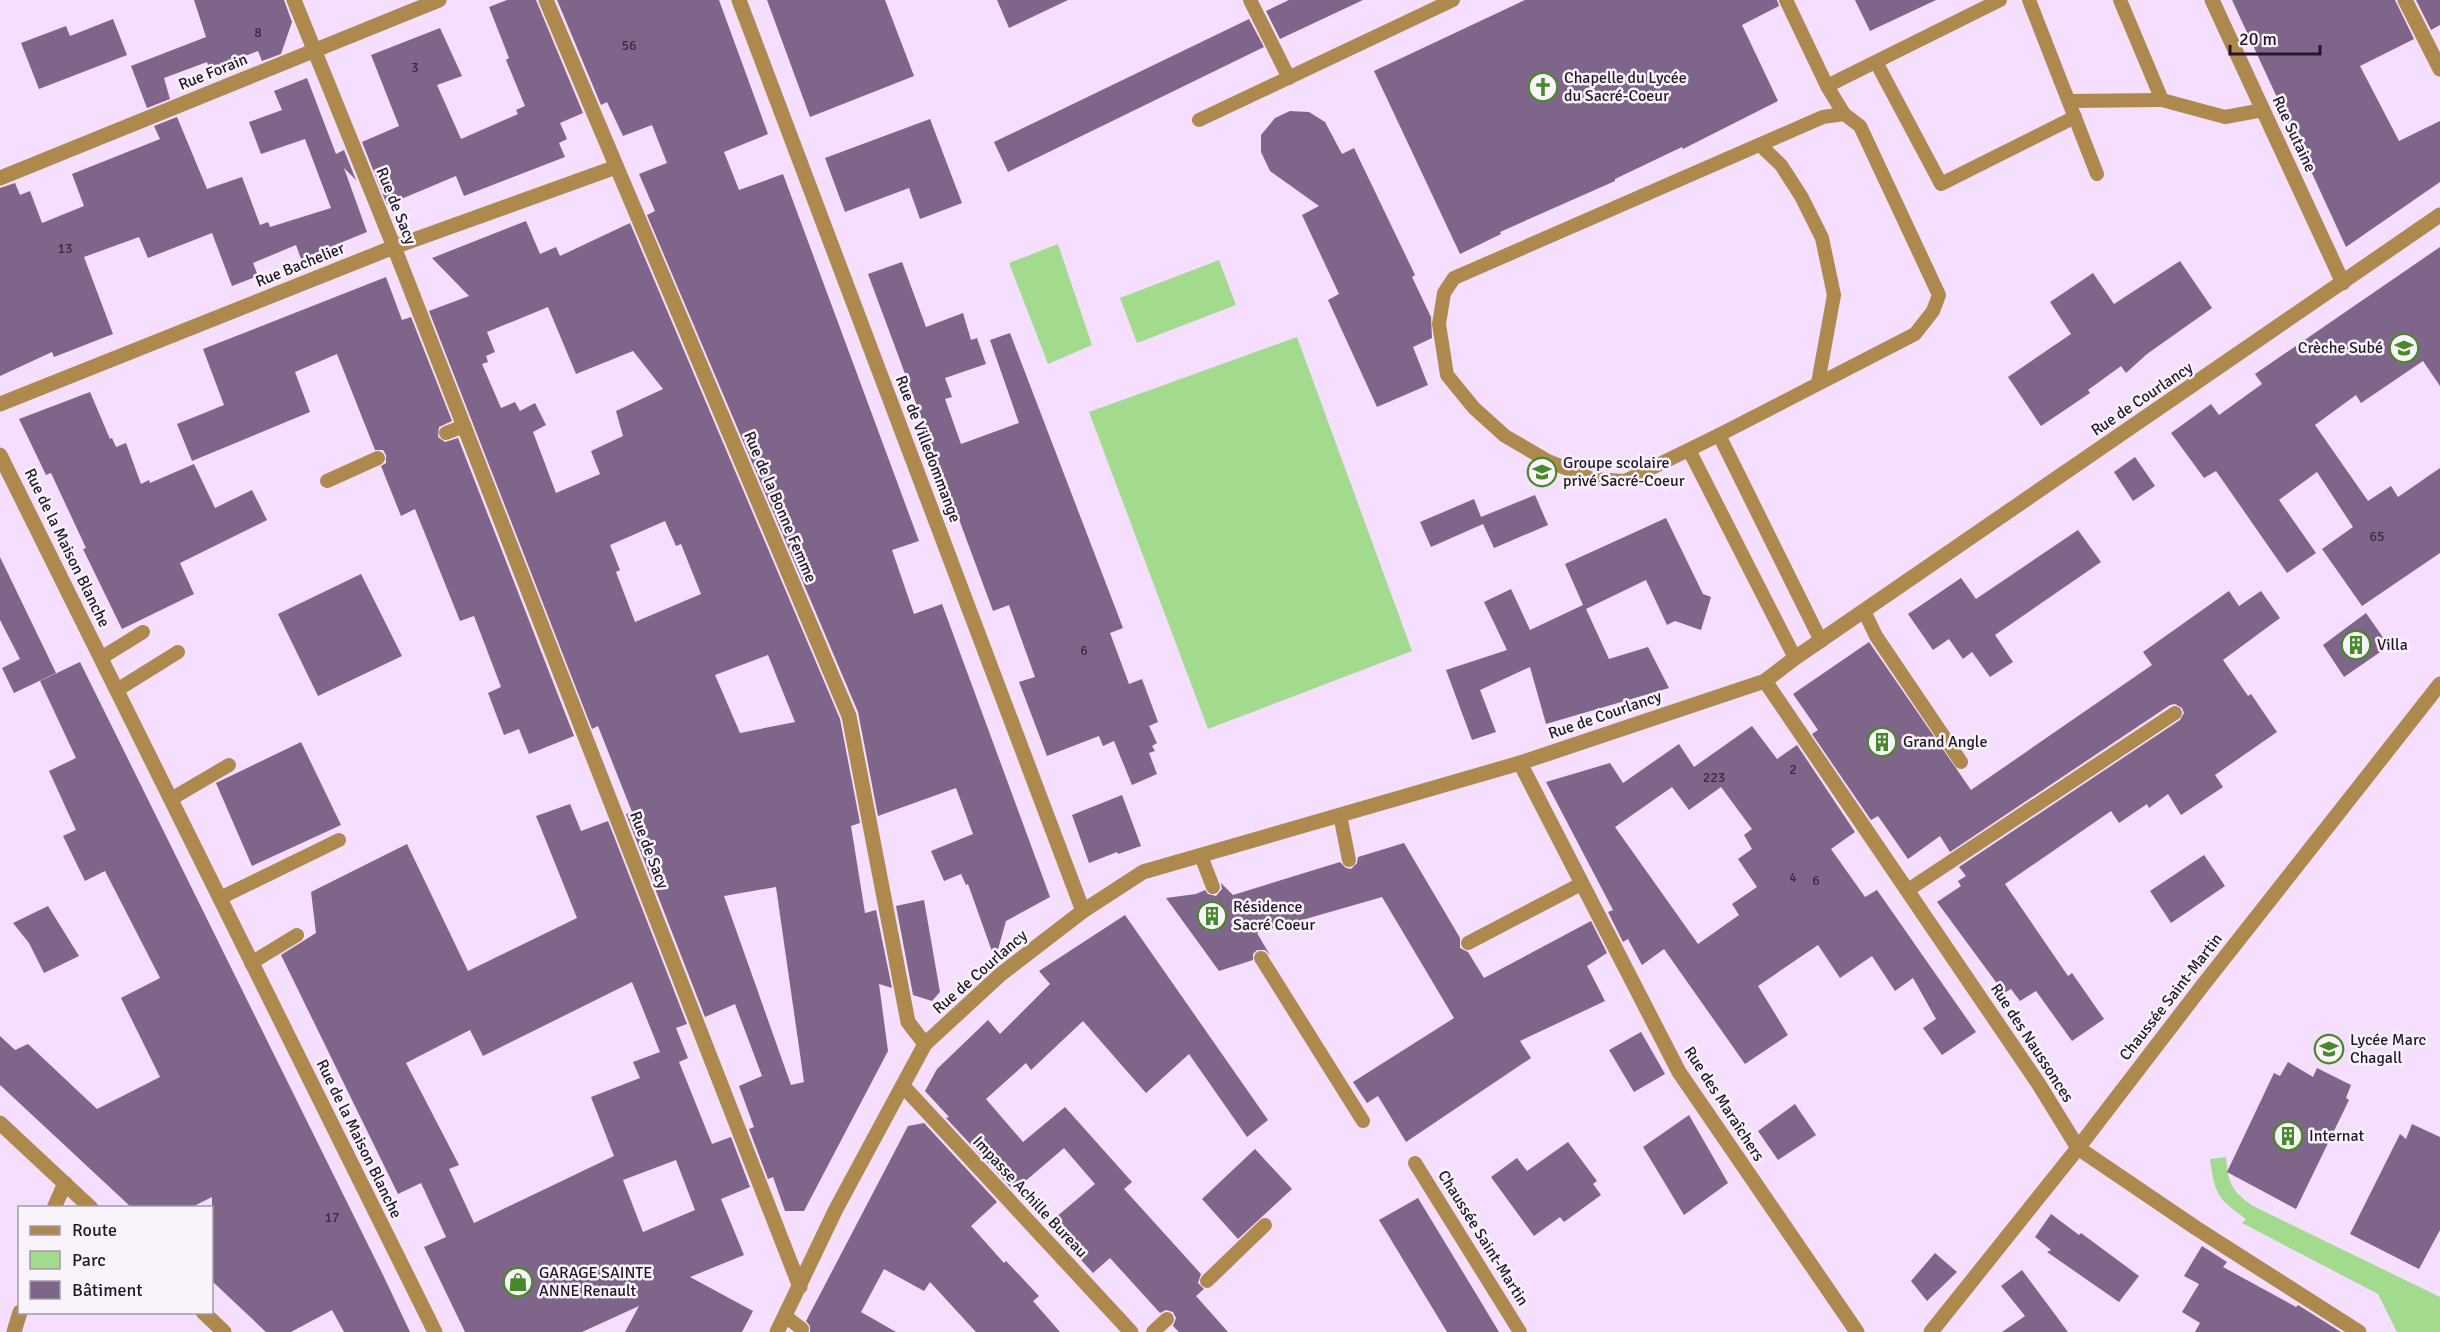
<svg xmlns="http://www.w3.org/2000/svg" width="2440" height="1332" font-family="Signika,sans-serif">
	<rect width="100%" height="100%" fill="#f6deff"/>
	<g fill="#a3db8e">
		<polygon points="1058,244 1092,345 1048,364 1009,263"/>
		<polygon points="1219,260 1236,305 1137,343 1120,298"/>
		<polygon points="1297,337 1412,651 1208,729 1089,412"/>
		<path d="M2226 1157C2228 1184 2232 1191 2253 1206L2440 1297V1332H2397L2378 1294 2242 1223 2246 1219C2217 1198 2215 1195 2210 1159Z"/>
	</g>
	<g fill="#80658a" fill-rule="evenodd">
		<polygon points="194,0 284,0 292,22 281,54 262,61 258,51 210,70 207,62 164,78 170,99 147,108 131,66 206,37"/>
		<polygon points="507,0 536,0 583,113 560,123 567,139 559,143 565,157 464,196 456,176 387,205 362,142 399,126 371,55 440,28 462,76 437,85 461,139 518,114 516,110 525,106 506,60 509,58 489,7"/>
		<polygon points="557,0 719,0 768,134 724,152 739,190 783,174 919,541 892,550 914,614 942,604 1050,897 1006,921 995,960 968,884 966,885 961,874 944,881 931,851 973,834 956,788 878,816 858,712 647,215 655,211 639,174 667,163 652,125 623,136 607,102 601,105"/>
		<polygon points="767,0 885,0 914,76 810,117"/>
		<polygon points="997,0 1068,0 1009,28"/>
		<polygon points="1289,0 1363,0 1280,39 1266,11"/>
		<polygon points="1525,0 1777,0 1779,6 1742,25 1778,101 1683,149 1682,147 1615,179 1615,181 1500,232 1501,234 1460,254 1374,71"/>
		<polygon points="1855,0 1936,0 1870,31"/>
		<polygon points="2232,0 2395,0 2414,39 2360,66 2399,141 2440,121 2440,182 2346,247"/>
		<polygon points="2416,0 2440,0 2440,25 2431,30"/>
		<polygon points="113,19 127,55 39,89 21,43 66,26 70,36"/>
		<polygon points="1249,19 1264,47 1008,172 994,142"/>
		<polygon points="307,78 336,154 344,150 356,180 344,168 367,232 301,259 296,245 253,263 258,276 232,286 212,233 148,258 139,237 84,257 113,334 54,357 52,352 0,376 0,188 15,183 20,195 30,191 42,223 84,206 72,174 160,139 154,126 177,117 207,189 242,177 260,225 268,222 270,227 331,208 305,139 261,154 249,122 282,110 274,91"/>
		<polygon points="1290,111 1309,112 1325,122 1342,154 1354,148 1415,275 1412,277 1431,317 1432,338 1413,347 1428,385 1377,407 1328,300 1339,294 1302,215 1319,206 1270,171 1261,152 1261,135 1275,118"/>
		<polygon points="930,119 962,203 920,219 909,188 845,212 825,158"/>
		<path d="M526 221 540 254 556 247 560 256 630 223 840 719 860 823 851 826 865 913 876 910 892 988 879 984 888 1051 804 1211H785L773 1177 768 1179 749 1129 754 1127 739 1086 762 1076 735 1004 705 1017 626 814 632 812 598 726 592 729 429 311 469 296 432 258ZM548 307 576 374 633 351 663 389 616 411 623 436 591 451 600 474 556 493 533 432 546 425 535 403 520 411 515 402 501 408 482 364 488 362 486 356 495 352 487 332ZM665 521 676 546 681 544 701 594 635 622 616 572 620 570 610 545ZM768 655 795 722 740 733 715 675ZM776 887 804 1082 791 1085 724 896Z"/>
		<polygon points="2440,247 2440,386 2423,361 2361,403 2356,395 2315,425 2368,501 2391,486 2398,497 2440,468 2440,553 2362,606 2322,549 2353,527 2317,472 2279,500 2316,553 2287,573 2216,471 2204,478 2171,433 2211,404 2219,415 2262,384 2255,374"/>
		<polygon points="2180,261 2212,308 2147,354 2126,373 2121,366 2088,390 2090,393 2041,426 2008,377 2071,334 2050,302 2093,273 2114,304"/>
		<polygon points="902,262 926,327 963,313 971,340 977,338 986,364 945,378 952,397 945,399 961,444 1019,423 990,340 1010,333 1123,628 1110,633 1129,684 1142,679 1158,722 1149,726 1157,743 1152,746 1155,751 1149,753 1157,774 1132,785 1114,741 1103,746 1099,736 1047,756 1019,682 1035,677 1009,605 993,611 868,274"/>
		<polygon points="386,277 402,320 411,317 452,421 439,427 438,437 445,442 458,438 574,736 529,754 519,729 504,735 488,693 501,687 474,616 460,621 415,509 401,516 381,466 386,463 386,455 383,450 375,450 337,354 295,372 310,412 192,461 177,424 224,405 203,349"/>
		<polygon points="90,392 110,439 112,438 116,447 126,443 141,484 149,480 150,483 194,464 215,508 252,490 267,520 180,563 194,594 122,629 83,549 86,548 51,473 46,475 19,419"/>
		<polygon points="2135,457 2155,486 2133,501 2114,472"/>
		<polygon points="1535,495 1548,525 1494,548 1483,524 1431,547 1420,522 1474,499 1481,517"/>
		<polygon points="1666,518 1703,594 1711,597 1701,630 1675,621 1667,625 1646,580 1586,609 1609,659 1648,647 1669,688 1546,724 1530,667 1480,690 1496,732 1472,740 1446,670 1507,650 1484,602 1511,589 1530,630 1583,605 1565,564"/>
		<polygon points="2078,530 2101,562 1995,635 2013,662 1990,677 1972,652 1963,659 1949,639 1933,650 1908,614 1961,578 1976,599"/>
		<polygon points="0,557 56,673 14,693 2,668 20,659 0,620"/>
		<polygon points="361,574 402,656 318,696 278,614"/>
		<polygon points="2229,591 2239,606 2261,591 2280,618 2223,660 2248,696 2251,694 2277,732 2215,775 2223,787 2181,815 2168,794 2149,808 2147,804 2119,823 2111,811 2005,884 2068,976 2072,973 2104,1019 2072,1041 2036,991 2020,1001 2011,989 2004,993 1937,902 1961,886 1958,881 1966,876 1959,867 2180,720 2184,713 2182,708 2175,704 2170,705 1950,852 1940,836 1908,859 1878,816 1871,820 1812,734 1818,730 1793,694 1869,642 1971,790 2152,665 2143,652"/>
		<polygon points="2366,613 2389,646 2344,677 2323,645"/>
		<polygon points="80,662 384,1277 410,1332 344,1332 332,1310 291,1332 266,1332 212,1281 212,1197 190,1208 132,1208 0,1085 0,1036 15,1050 28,1044 97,1109 160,1077 121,998 160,978 105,871 85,881 63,836 76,830 49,771 76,758 40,681"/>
		<path d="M1752 726 1777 759 1797 745 1855 832 1831 849 1865 897 1877 890 1976 1032 1942 1055 1923 1028 1936 1019 1913 978 1895 991 1872 956 1840 978 1818 945 1758 986 1788 1035 1745 1064 1664 949 1642 965 1628 939 1623 942 1608 912 1613 910 1546 782 1610 763 1623 783 1679 744 1694 767ZM1672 787 1689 810 1721 787 1752 829 1744 835 1752 849 1738 859 1757 887 1732 904 1739 915 1698 944 1615 827Z"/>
		<polygon points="301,742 341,825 252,866 216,783"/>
		<polygon points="1122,795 1141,846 1118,854 1117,852 1089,863 1072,815"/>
		<path d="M570 804 581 831 608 821 687 1024 676 1028 688 1058 679 1062 712 1144 731 1137 750 1187 721 1199 744 1255 690 1277 753 1311 742 1332H625L639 1306 582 1332H465L424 1247 446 1237 421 1183 398 1194 281 955 316 933 311 892 407 844 468 971 577 918 536 816ZM632 982 660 1052 633 1062 640 1078 591 1097 614 1156 474 1223 449 1169 459 1165 406 1063 470 1030 483 1056ZM676 1160 695 1210 643 1232 623 1180Z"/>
		<polygon points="1404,843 1460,938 1460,948 1468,952 1484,978 1591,921 1607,953 1587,966 1605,1001 1520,1041 1531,1058 1406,1142 1378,1096 1367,1103 1353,1082 1454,1018 1382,897 1257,933 1270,955 1265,950 1257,950 1253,954 1253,960 1219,971 1166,898 1196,894 1205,890 1208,894 1216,896 1222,889 1221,883 1233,895 1340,862 1346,868 1351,869 1357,863 1358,857"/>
		<polygon points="2204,855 2225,886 2171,923 2150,891"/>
		<polygon points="924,900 940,992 932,1001 913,995 896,906"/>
		<polygon points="48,906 79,956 44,973 29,943 13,923"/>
		<polygon points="1125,915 1268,1120 1247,1137 1189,1054 1146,1093 1083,1021 1031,1070 1026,1063 986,1099 1023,1142 1065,1107 1132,1182 1124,1189 1201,1274 1198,1283 1204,1289 1196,1296 1228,1332 1179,1332 1173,1326 1176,1318 1173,1312 1166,1310 1160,1313 1110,1258 1093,1273 1048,1224 1095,1184 1064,1148 1016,1189 1014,1187 1012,1189 946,1118 949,1117 925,1091 937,1069 988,1020 1000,1034 1050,984 1039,971"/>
		<polygon points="1641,1032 1665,1074 1634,1092 1609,1050"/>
		<polygon points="2288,1062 2313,1077 2317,1068 2351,1085 2346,1098 2349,1100 2296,1209 2227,1172 2274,1073 2280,1076"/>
		<polygon points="1795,1104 1816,1135 1778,1160 1758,1131"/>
		<polygon points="1689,1115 1728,1183 1684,1215 1643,1147"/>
		<polygon points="924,1123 997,1202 971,1226 1004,1263 1006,1261 1039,1296 1033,1301 1060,1332 976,1332 930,1282 924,1291 884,1269 861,1312 896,1332 810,1332 810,1326 806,1321 908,1126"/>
		<polygon points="2412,1124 2440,1137 2440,1230 2419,1269 2350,1234 2400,1134 2406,1139"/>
		<polygon points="1568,1142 1597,1181 1593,1184 1601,1195 1564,1222 1560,1217 1534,1236 1491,1177 1517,1158 1527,1171"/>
		<polygon points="1255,1149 1292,1189 1238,1239 1202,1199"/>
		<polygon points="1418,1198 1484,1307 1499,1332 1447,1332 1379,1220"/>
		<polygon points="2051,1214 2079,1235 2081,1233 2139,1276 2119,1302 2047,1252 2051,1250 2035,1237"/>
		<polygon points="2202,1246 2227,1262 2223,1267 2296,1307 2298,1305 2341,1332 2195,1332 2200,1323 2182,1312 2199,1284 2184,1276"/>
		<polygon points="1935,1253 1957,1272 1927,1301 1911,1281"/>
		<polygon points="2022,1270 2068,1332 2002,1332 2025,1316 2001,1286"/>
	</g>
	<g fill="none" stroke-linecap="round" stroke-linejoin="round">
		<g stroke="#ae894e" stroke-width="14">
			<polyline points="1250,0 1289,78"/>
			<polyline points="1786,0 1827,86 1844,114"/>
			<polyline points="2029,0 2097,174"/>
			<polyline points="2120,0 2162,100 2225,117 2263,110"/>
			<polyline points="1876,62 1941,184 2075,117"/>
			<polyline points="1827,86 2000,0"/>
			<polyline points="2069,101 2162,100"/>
			<polygon points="1844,114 1860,126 1939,295 1933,311 1915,334 1719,435 1625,481 1592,479 1548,461 1505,436 1474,408 1447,375 1439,324 1444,293 1454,278 1823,117"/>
			<polyline points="1199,120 1453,0"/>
			<polyline points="1760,145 1781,165 1801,196 1822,238 1834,295 1818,383"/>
			<polyline points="446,433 464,426"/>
			<polyline points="1719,435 1821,641"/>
			<polyline points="1689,450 1795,658"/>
			<polyline points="327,481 378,458"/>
			<polyline points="1864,611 1876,636 1961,762"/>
			<polyline points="101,658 143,632"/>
			<polyline points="117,690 178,652"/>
			<polyline points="171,799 229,765"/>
			<polyline points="1340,815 1349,860"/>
			<polyline points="1201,856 1213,887"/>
			<polyline points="1908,890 2175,713"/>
			<polyline points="220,898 339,840"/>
			<polyline points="1468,943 1581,884"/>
			<polyline points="1261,958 1363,1121"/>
			<polyline points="251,963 297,935"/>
			<polyline points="1415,1163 1520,1332"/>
			<polyline points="1207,1281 1265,1225"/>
			<polyline points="785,1316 802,1329"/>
			<polyline points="1153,1332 1167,1319"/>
		</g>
		<g stroke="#ae894e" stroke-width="15">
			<polyline points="294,0 394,247 800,1287"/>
			<polyline points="546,0 849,716 908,1022 925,1044"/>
			<polyline points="739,0 1083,911"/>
			<polyline points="2212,0 2343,283"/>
			<polyline points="2405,0 2440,69"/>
			<polyline points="0,178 439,0"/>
			<polyline points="0,404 394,247 616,167"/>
			<polyline points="1765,681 2038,1083 2078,1148 2196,1228 2359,1332"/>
			<polyline points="1520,763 1679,1072 1857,1332"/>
			<polyline points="903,1086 1131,1332"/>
			<polyline points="54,1208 65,1183"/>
			<polyline points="14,1332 20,1312"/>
			<polyline points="777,1332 836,1209 925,1044 1001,974 1083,911 1143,872 1520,763 1765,681 1795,658 2440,215"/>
			<polyline points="1931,1332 2078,1148 2203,985 2440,684"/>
		</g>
		<g stroke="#ae894e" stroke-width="15">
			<polyline points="0,455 435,1332"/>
			<polyline points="0,1123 91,1208"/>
			<polyline points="203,1312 224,1332"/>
		</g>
	</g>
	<defs>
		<g id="church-ring" transform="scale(1.5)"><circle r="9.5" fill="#f9f3fb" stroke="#48892a" stroke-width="1.5"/><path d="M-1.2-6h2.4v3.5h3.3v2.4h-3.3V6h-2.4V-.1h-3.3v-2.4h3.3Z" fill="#48892a"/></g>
		<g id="school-ring" transform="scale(1.5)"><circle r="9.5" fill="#f9f3fb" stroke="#48892a" stroke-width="1.5"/><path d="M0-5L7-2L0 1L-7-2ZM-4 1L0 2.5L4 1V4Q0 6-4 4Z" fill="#48892a"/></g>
		<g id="building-ring" transform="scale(1.5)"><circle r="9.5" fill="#f9f3fb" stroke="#48892a" stroke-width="1.5"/><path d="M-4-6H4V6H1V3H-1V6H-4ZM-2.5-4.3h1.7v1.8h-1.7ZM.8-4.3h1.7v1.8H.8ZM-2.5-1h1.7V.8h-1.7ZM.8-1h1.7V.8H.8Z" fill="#48892a"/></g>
		<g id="shop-ring" transform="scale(1.5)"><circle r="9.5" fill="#f9f3fb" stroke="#48892a" stroke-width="1.5"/><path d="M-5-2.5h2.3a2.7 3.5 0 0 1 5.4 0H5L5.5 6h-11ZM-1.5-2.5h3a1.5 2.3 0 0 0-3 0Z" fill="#48892a"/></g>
	</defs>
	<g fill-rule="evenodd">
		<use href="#church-ring" x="1543" y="87"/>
		<use href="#school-ring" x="2404" y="348"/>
		<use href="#school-ring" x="1542" y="472"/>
		<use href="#building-ring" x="2356" y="645"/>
		<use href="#building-ring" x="1882" y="742"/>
		<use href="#building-ring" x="1212" y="916"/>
		<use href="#school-ring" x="2329" y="1049"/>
		<use href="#building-ring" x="2288" y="1136"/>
		<use href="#shop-ring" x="518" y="1282"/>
	</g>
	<g text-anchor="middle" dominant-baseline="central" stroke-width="5" stroke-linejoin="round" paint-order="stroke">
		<g font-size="14" fill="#3a2b40">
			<text x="258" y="32">8</text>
			<text x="629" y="45">56</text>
			<text x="415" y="67">3</text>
			<text x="65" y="248">13</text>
			<text x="2377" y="536">65</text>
			<text x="1084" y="650">6</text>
			<text x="1793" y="769">2</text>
			<text x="1714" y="777">223</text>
			<text x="1793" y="877">4</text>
			<text x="1816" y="880">6</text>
			<text x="332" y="1217">17</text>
		</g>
		<g font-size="16" fill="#231827" stroke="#f9f3fb">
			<text transform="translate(213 72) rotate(-22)">Rue Forain</text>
			<text transform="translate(2294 134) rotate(65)">Rue Sutaine</text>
			<text transform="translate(396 206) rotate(68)">Rue de Sacy</text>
			<text transform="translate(300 265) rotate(-22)">Rue Bachelier</text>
			<text transform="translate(2142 399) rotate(-34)">Rue de Courlancy</text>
			<text transform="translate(928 449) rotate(69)">Rue de Villedommange</text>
			<text transform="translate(780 507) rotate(67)">Rue de la Bonne Femme</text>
			<text transform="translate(67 548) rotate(64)">Rue de la Maison Blanche</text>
			<text transform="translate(1605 715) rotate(-19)">Rue de Courlancy</text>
			<text transform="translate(649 850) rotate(69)">Rue de Sacy</text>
			<text transform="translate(980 972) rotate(-41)">Rue de Courlancy</text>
			<text transform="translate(2171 997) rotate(-52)">Chaussée Saint-Martin</text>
			<text transform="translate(2032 1043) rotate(57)">Rue des Naussonces</text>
			<text transform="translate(1724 1104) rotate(57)">Rue des Maraîchers</text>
			<text transform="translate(359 1139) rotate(64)">Rue de la Maison Blanche</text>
			<text transform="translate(1030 1197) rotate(47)">Impasse Achille Bureau</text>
			<text transform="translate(1483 1238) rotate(58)">Chaussée Saint-Martin</text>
		</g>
		<g font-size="16" fill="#231827" stroke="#f9f3fb" text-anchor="start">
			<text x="1564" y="78">Chapelle du Lycée<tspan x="1564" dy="18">du Sacré-Coeur</tspan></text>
			<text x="2383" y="348" text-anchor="end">Crèche Subé</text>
			<text x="1563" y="463">Groupe scolaire<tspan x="1563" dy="18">privé Sacré-Coeur</tspan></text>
			<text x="2377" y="645">Villa</text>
			<text x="1903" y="742">Grand Angle</text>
			<text x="1233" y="907">Résidence<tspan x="1233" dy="18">Sacré Coeur</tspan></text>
			<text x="2350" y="1040">Lycée Marc<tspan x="2350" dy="18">Chagall</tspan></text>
			<text x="2309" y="1136">Internat</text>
			<text x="539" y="1273">GARAGE SAINTE<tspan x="539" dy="18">ANNE Renault</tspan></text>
		</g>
	</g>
	<rect x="18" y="1206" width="195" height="108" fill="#f9f3fb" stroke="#a39ba6" stroke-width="1.5"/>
	<rect x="30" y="1226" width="30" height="9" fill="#ae894e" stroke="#a39ba6" stroke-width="1.5"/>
	<text x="72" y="1236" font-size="18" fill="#231827">Route</text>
	<rect x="30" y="1251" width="30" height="18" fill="#a3db8e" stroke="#a39ba6" stroke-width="1.5"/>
	<text x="72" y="1266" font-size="18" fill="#231827">Parc</text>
	<rect x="30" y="1281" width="30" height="18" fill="#80658a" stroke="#a39ba6" stroke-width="1.5"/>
	<text x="72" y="1296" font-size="18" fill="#231827">Bâtiment</text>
	<path d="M2230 45v9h90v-9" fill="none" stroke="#231827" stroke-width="3"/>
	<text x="2239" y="45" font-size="18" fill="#231827" stroke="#f9f3fb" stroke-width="4.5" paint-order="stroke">20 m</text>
</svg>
